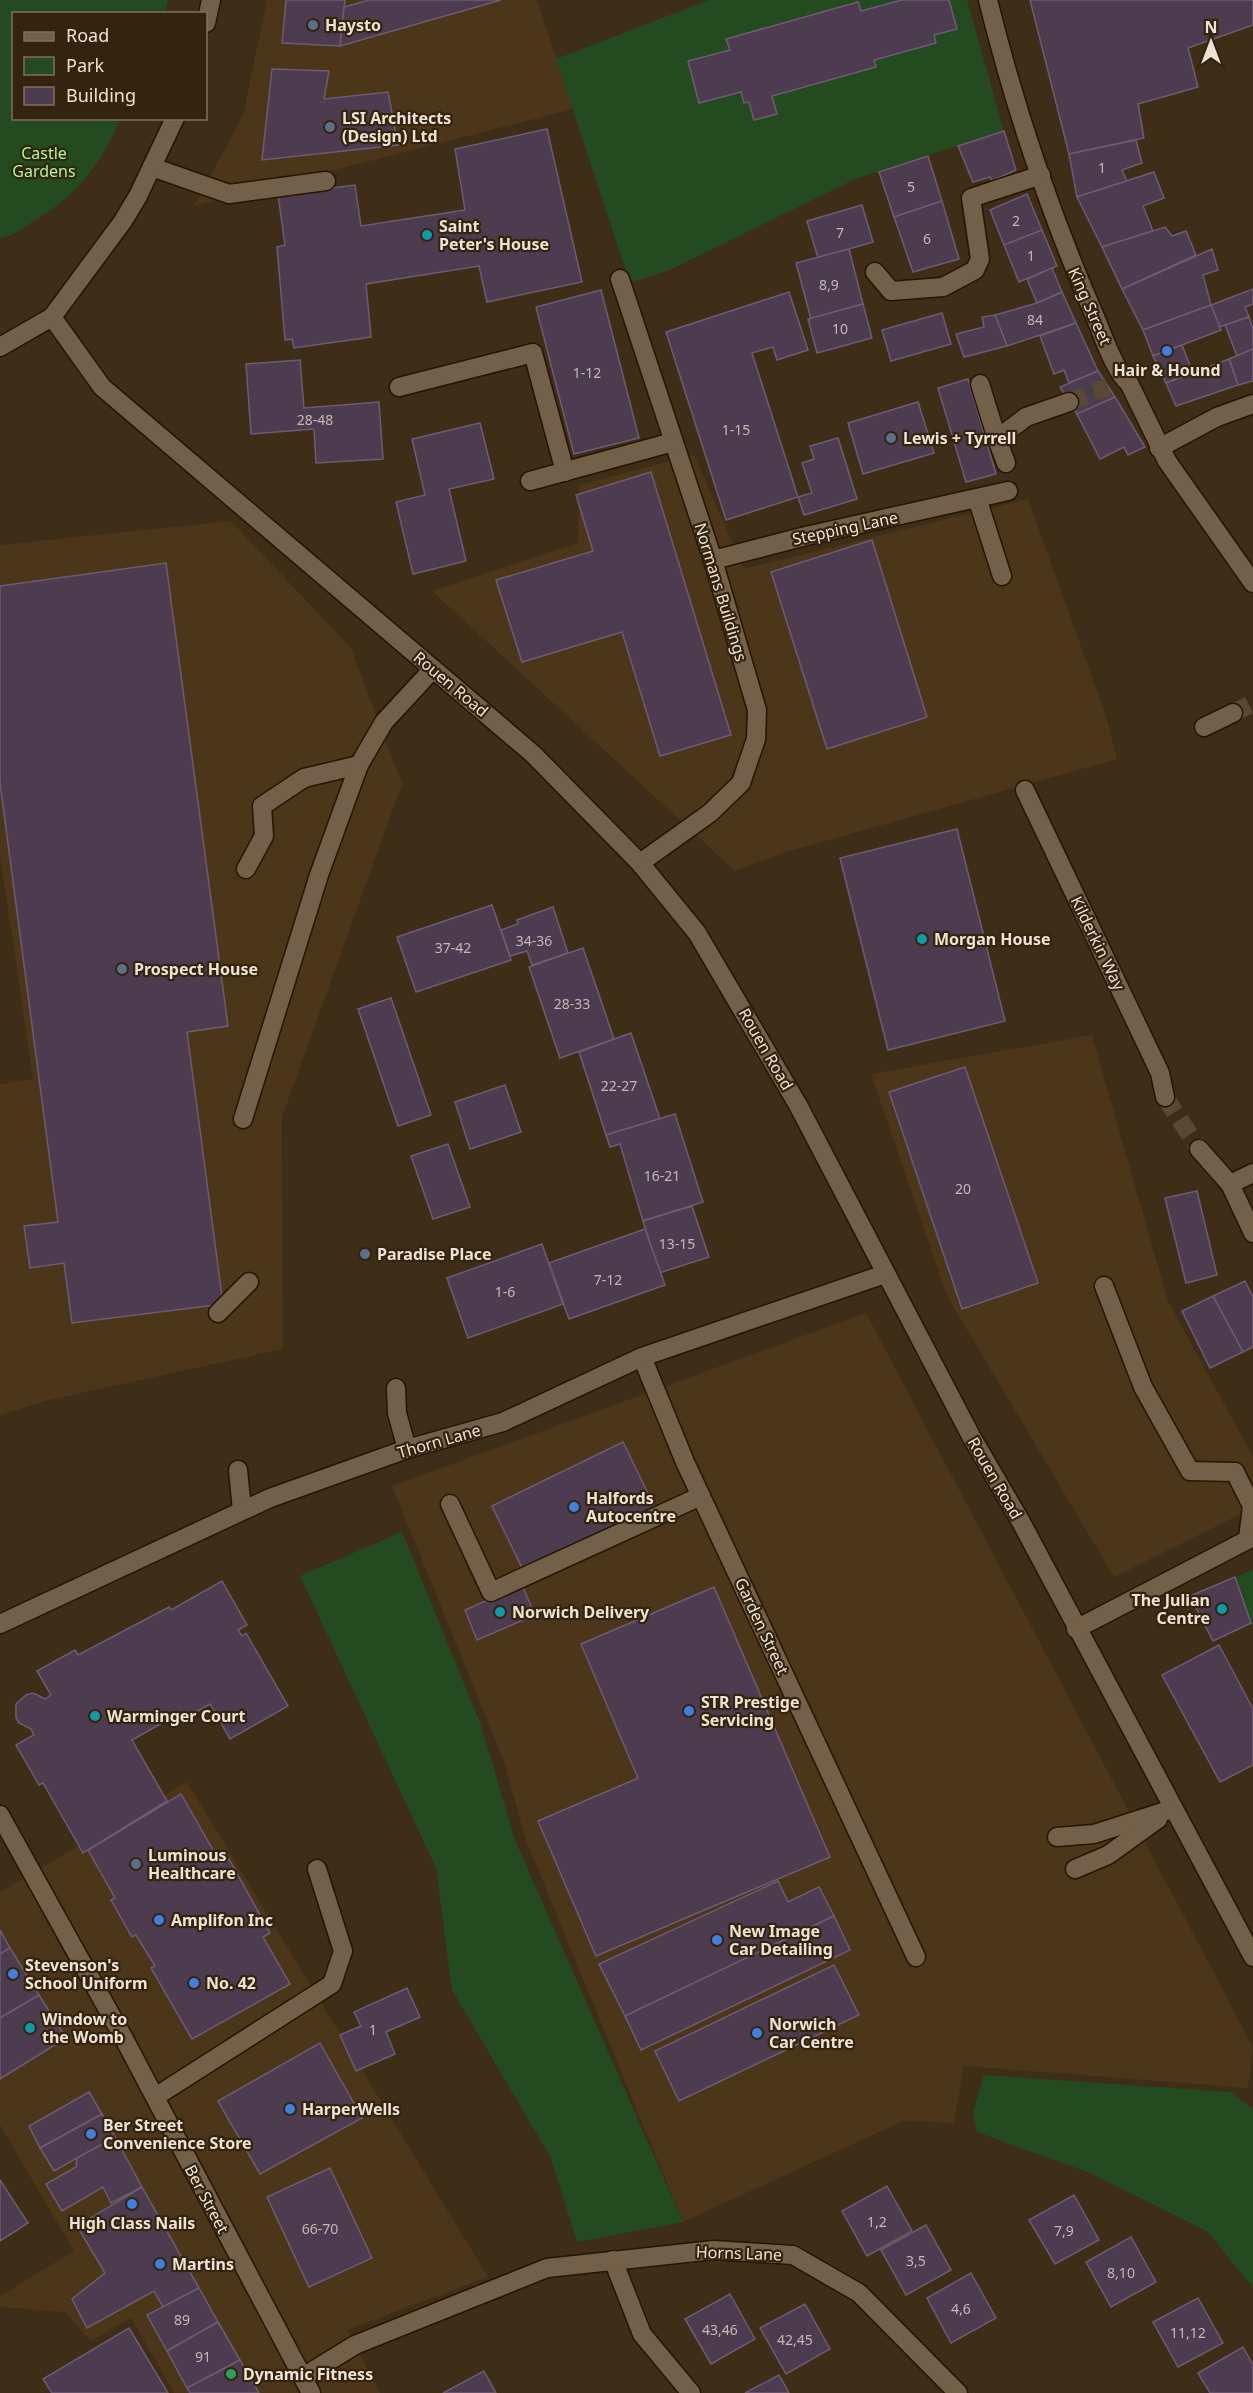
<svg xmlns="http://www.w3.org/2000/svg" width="1253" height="2393" font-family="'Noto Sans',sans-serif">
	<rect width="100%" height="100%" fill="#3e2d17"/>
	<g fill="#4c361a">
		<polygon points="267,0 537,0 573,109 194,206 243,115"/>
		<polygon points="694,455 744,569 1028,499 1105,713 1117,759 779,854 735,871 432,591 578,543 579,485"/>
		<polygon points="231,521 351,648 402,784 282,1117 283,1349 49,1400 0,1415 0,1084 33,1079 0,855 0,545"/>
		<polygon points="1092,1035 1168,1301 1253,1457 1253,1508 1114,1577 947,1296 871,1074"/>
		<polygon points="866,1313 1253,2047 1248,2088 964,2066 954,2123 903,2121 683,2222 525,1838 505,1764 392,1486"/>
		<polygon points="187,1782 488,2277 347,2330 380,2393 174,2393 131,2318 91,2341 65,2312 0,2307 0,2296 74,2251 0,2125 0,1892"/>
	</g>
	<g fill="#244b1f">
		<path d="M0 0H168L164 13 14 14V118L120 119C102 165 72 200 29 224 20 230 11 237 0 238Z"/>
		<polygon points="709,0 967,0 1004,131 855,179 670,270 630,283 556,59"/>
		<polygon points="402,1532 481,1725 515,1840 683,2222 577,2242 551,2158 452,1990 436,1868 300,1576"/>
		<polygon points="1253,1570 1253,1628 1235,1577"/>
		<polygon points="984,2075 1230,2092 1253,2109 1253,2288 1207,2231 1090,2173 977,2132 973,2112"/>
	</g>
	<g fill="#4d3b50" stroke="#6f5b72" stroke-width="1.5">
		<polygon points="286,0 345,0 340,46 282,43"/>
		<polygon points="369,0 501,0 340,46 344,7"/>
		<polygon points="902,0 949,0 957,29 934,35 936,43 874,60 876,67 772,96 777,114 766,117 754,120 749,102 744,103 741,92 699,103 688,61 730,50 726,39 858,2 861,11"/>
		<polygon points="1030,0 1253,0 1253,25 1188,48 1198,87 1138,104 1144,138 1069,154"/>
		<polygon points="272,69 329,71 324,99 388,92 398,145 262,160"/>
		<polygon points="547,129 582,282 487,302 479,266 366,284 371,337 294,348 292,339 285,340 277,247 285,245 278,195 355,185 361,226 465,210 455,149"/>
		<polygon points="1004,131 1016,170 992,181 990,177 973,182 958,146"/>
		<polygon points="1136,140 1142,163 1122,170 1127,181 1077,197 1069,154"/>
		<polygon points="928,156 942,201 894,217 879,172"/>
		<polygon points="1154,172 1164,198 1143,206 1153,231 1102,247 1077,197"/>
		<polygon points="1027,194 1042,230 1004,245 990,210"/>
		<polygon points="942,201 959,259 913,272 894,217"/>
		<polygon points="862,205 873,242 818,258 807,221"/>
		<polygon points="1165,227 1172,236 1186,231 1196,255 1122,289 1102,247"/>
		<polygon points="1042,230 1057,266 1019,282 1004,245"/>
		<polygon points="849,249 863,304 811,319 796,263"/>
		<polygon points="1212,249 1218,270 1203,275 1211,305 1143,330 1122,289"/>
		<polygon points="1052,268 1062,292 1037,303 1027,279"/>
		<polygon points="1253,289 1253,304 1245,307 1249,317 1219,327 1211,305"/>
		<polygon points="601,290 639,438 574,454 536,307"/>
		<polygon points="789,292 808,350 777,360 773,347 752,353 798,497 726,520 666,332"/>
		<polygon points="1062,292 1076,323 1007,346 995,315 1037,303"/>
		<polygon points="863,304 872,338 817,353 808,319"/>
		<polygon points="1211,305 1221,330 1153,356 1143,330"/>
		<polygon points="942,313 951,344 891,361 882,330"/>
		<polygon points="995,315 1007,346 964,357 956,334 984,327 982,317"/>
		<polygon points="1249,317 1253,330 1253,349 1237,356 1225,325"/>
		<polygon points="1076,323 1098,371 1069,383 1064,370 1054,374 1040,336"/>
		<polygon points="1182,345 1193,373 1166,383 1153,356"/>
		<polygon points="1253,349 1253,381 1238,385 1229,359"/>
		<polygon points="1229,359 1238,385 1176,406 1166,383"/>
		<polygon points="300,360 304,408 379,402 383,459 316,463 314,429 251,434 246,364"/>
		<polygon points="1098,371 1115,397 1077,414 1060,387"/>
		<polygon points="968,379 996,474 966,482 938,388"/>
		<polygon points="1115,397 1145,447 1128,455 1124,447 1100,459 1077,414"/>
		<polygon points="918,402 934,453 863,474 848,423"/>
		<polygon points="480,423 494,479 449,489 466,561 413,574 396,502 425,495 412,439"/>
		<polygon points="838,438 857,499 804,515 798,497 812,493 802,463 814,459 810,446"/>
		<polygon points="651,472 731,735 660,756 622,632 522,662 496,580 593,551 576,495"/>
		<polygon points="872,540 927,717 827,749 771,572"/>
		<polygon points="166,563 228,1026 187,1032 223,1304 72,1323 64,1263 30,1268 24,1226 58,1222 0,783 0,586"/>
		<polygon points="957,829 1005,1021 888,1050 840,858"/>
		<polygon points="492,905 511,960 416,992 397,937"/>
		<polygon points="553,907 568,953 532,965 527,951 510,956 501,930 518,924 517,920"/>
		<polygon points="583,948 614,1039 560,1058 529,967"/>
		<polygon points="391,998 431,1115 398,1126 358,1009"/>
		<polygon points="631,1033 660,1119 606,1135 579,1052"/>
		<polygon points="965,1067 1038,1283 962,1309 889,1092"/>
		<polygon points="505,1085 521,1132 470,1149 455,1102"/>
		<polygon points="675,1114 703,1202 643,1221 620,1144 610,1147 606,1135"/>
		<polygon points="448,1144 470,1207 433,1219 411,1156"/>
		<polygon points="1197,1191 1217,1275 1186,1283 1165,1198"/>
		<polygon points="692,1206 709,1257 659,1273 643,1221"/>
		<polygon points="645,1229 665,1285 569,1319 549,1263"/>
		<polygon points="542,1244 563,1304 468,1338 447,1278"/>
		<polygon points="1245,1281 1253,1297 1253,1347 1243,1352 1213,1296"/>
		<polygon points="1213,1296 1243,1352 1210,1368 1182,1311"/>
		<polygon points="623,1442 655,1508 524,1572 492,1506"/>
		<polygon points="1235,1577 1251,1623 1213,1641 1190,1596"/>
		<polygon points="222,1581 247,1625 238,1630 242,1636 246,1633 288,1706 230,1739 210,1704 182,1720 178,1714 132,1740 167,1801 83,1853 43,1783 39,1785 16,1745 34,1735 31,1729 19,1723 16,1718 16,1704 26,1695 33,1693 45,1699 51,1695 37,1671 75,1650 78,1655 169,1607 171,1610"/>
		<polygon points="522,1585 535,1615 477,1640 465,1610"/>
		<polygon points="714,1587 830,1857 596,1956 538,1821 638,1778 581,1644"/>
		<polygon points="1219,1645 1253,1709 1253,1765 1220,1782 1162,1675"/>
		<polygon points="181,1794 221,1864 229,1859 270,1933 263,1937 290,1984 192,2039 151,1968 155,1966 136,1935 132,1937 111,1900 115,1898 88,1850"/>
		<polygon points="778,1881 788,1902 819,1887 834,1916 625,2016 599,1964"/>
		<polygon points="834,1916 850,1950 641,2050 625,2016"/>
		<polygon points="0,1930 10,1948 0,1954"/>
		<polygon points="10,1948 39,1995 0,2018 0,1954"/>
		<polygon points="834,1965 859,2015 679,2101 655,2051"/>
		<polygon points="407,1988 420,2017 386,2032 395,2054 356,2071 340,2035 361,2026 354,2012"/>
		<polygon points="39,1995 66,2038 0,2079 0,2018"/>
		<polygon points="320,2043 362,2118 260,2174 218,2101"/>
		<polygon points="89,2092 102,2114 40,2148 29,2126"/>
		<polygon points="102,2114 115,2137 54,2171 40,2148"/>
		<polygon points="115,2137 142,2187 111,2203 103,2187 62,2211 46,2184 76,2167 77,2158"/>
		<polygon points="330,2168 372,2258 309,2287 267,2197"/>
		<polygon points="0,2180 28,2223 0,2241"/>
		<polygon points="887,2186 912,2231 867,2256 842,2211"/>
		<polygon points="142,2187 199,2288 163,2307 154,2291 87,2328 72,2299 105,2273 77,2226"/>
		<polygon points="1074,2195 1099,2240 1055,2264 1029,2220"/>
		<polygon points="926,2225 951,2270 906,2295 881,2250"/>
		<polygon points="1131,2237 1156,2282 1111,2307 1086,2262"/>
		<polygon points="971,2273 996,2318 951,2343 927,2298"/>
		<polygon points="199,2288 218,2322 167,2351 147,2315"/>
		<polygon points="730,2294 755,2339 711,2364 685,2319"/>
		<polygon points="1198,2298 1223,2343 1178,2367 1153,2322"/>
		<polygon points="805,2304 830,2349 786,2374 760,2328"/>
		<polygon points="218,2322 240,2360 187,2388 167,2351"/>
		<polygon points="129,2328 168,2393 52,2393 43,2379"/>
		<polygon points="1243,2347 1253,2365 1253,2393 1210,2393 1198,2373"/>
		<polygon points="240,2360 259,2393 190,2393 187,2388"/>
		<polygon points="484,2371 496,2393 443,2393"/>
		<polygon points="779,2375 789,2393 745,2393"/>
	</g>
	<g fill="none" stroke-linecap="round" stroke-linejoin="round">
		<g stroke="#584834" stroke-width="18" stroke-dasharray="18 9" stroke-linecap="butt">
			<polyline points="1069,402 1108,387"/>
			<polyline points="1233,713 1253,703"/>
			<polyline points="1165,1097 1199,1149"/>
		</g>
		<g stroke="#251501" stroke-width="21">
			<g id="minor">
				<path d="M988 0C1015 109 1051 216 1096 319 1103 336 1115 372 1129 383L1167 461 1253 583"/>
				<polyline points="206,23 211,0"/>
				<polyline points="152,167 229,194 326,181"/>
				<polyline points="875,272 891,291 943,287 975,270 980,259 971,198 1041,175"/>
				<polyline points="620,279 713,560 757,710 756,739 741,783 710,813 640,863"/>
				<polyline points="52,317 102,387 533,754 640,863 697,933 798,1105 971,1436 1021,1522 1253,1957"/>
				<polyline points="0,347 52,317 123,221 138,196 175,118"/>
				<polyline points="980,384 997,439"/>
				<polyline points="399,387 533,353 565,472"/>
				<polyline points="1159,448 1217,417 1253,404"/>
				<polyline points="1006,463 997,439 1026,417 1069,402"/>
				<polyline points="530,481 673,442"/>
				<polyline points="977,498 1002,576"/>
				<polyline points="713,560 806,536 1008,491"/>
				<polyline points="1204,727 1233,713"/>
				<polyline points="1025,790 1160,1073 1165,1097"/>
				<polyline points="246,869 264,836 262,806 304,778 359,765"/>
				<polyline points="243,1119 319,875 359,765 384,722 433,669"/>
				<polyline points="1199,1149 1230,1184"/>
				<polyline points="1253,1173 1230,1184 1253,1233"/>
				<polyline points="1104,1286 1143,1387 1190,1471 1235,1472 1252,1506 1248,1539"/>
				<polyline points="218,1313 249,1282"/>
				<polyline points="642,1357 685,1462 916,1957"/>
				<polyline points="396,1388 397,1413 407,1449"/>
				<polyline points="238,1470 242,1510"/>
				<polyline points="450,1504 491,1592 701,1496"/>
				<polyline points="0,1624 270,1498 407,1449 503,1422 642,1357 885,1274"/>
				<polyline points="1076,1629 1253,1537"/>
				<polyline points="0,1815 122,2035 311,2393"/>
				<polyline points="1057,1837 1094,1834 1172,1809"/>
				<polyline points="1075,1869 1108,1855 1158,1819"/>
				<polyline points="155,2097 332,1984 343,1951 317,1869"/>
				<polyline points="613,2260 642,2334 691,2393"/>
				<polyline points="303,2377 355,2345 547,2268 714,2250 793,2255 859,2293 958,2393"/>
			</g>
		</g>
		<use href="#minor" stroke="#736049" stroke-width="18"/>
	</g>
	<g fill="#5c6f8a" stroke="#34240d" stroke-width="2">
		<circle cx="313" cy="25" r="6"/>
		<circle cx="330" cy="127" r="6"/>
		<circle cx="891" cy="438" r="6"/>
		<circle cx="122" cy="969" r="6"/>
		<circle cx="365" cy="1254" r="6"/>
		<circle cx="136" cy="1864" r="6"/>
	</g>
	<g fill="#0f9aa8" stroke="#34240d" stroke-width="2">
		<circle cx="427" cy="235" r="6"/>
		<circle cx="922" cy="939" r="6"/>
		<circle cx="1222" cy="1609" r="6"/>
		<circle cx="500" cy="1612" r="6"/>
		<circle cx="95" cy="1716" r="6"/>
		<circle cx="30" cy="2028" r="6"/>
	</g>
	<g fill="#3f7fe0" stroke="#34240d" stroke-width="2">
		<circle cx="1167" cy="351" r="6"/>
		<circle cx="574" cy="1507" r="6"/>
		<circle cx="689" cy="1711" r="6"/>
		<circle cx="159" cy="1920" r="6"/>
		<circle cx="717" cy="1940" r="6"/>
		<circle cx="13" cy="1974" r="6"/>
		<circle cx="194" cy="1983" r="6"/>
		<circle cx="757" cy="2033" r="6"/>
		<circle cx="290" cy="2109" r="6"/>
		<circle cx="91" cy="2134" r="6"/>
		<circle cx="132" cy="2204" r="6"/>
		<circle cx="160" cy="2264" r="6"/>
	</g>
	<circle fill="#2e9e5b" stroke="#34240d" stroke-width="2" cx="231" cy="2374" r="6"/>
	<g text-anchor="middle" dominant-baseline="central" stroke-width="4.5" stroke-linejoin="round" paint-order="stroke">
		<g font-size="14" fill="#c5b8b4">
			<text x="1102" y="167">1</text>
			<text x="911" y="186">5</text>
			<text x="1016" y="220">2</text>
			<text x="840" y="232">7</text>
			<text x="927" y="238">6</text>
			<text x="1031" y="255">1</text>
			<text x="829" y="284">8,9</text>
			<text x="1035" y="319">84</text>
			<text x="840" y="328">10</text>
			<text x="587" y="372">1-12</text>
			<text x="315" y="419">28-48</text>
			<text x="736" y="429">1-15</text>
			<text x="534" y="940">34-36</text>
			<text x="453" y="947">37-42</text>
			<text x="572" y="1003">28-33</text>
			<text x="619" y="1085">22-27</text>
			<text x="662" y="1175">16-21</text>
			<text x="963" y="1188">20</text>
			<text x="677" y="1243">13-15</text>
			<text x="608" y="1279">7-12</text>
			<text x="505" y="1291">1-6</text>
			<text x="373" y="2029">1</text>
			<text x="877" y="2221">1,2</text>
			<text x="320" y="2228">66-70</text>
			<text x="1064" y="2230">7,9</text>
			<text x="916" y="2260">3,5</text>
			<text x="1121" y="2272">8,10</text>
			<text x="961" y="2308">4,6</text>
			<text x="182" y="2319">89</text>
			<text x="720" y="2329">43,46</text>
			<text x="1188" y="2332">11,12</text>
			<text x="795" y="2339">42,45</text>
			<text x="203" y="2356">91</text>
		</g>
		<g font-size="16" font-weight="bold" fill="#ede2d5" stroke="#34240d" text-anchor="start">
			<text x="325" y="25">Haysto</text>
			<text x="342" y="118">LSI Architects<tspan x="342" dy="18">(Design) Ltd</tspan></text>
			<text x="439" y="226">Saint<tspan x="439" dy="18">Peter's House</tspan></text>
			<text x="1167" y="370" text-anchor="middle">Hair &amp; Hound</text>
			<text x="903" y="438">Lewis + Tyrrell</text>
			<text x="934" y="939">Morgan House</text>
			<text x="134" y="969">Prospect House</text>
			<text x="377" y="1254">Paradise Place</text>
			<text x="586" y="1498">Halfords<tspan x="586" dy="18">Autocentre</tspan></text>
			<text x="1210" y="1600" text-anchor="end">The Julian<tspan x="1210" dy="18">Centre</tspan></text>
			<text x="512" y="1612">Norwich Delivery</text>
			<text x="701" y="1702">STR Prestige<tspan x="701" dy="18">Servicing</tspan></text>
			<text x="107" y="1716">Warminger Court</text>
			<text x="148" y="1855">Luminous<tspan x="148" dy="18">Healthcare</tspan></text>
			<text x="171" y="1920">Amplifon Inc</text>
			<text x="729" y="1931">New Image<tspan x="729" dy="18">Car Detailing</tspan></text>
			<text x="25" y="1965">Stevenson's<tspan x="25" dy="18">School Uniform</tspan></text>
			<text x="206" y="1983">No. 42</text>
			<text x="42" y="2019">Window to<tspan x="42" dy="18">the Womb</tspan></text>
			<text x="769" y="2024">Norwich<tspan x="769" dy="18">Car Centre</tspan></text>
			<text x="302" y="2109">HarperWells</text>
			<text x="103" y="2125">Ber Street<tspan x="103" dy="18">Convenience Store</tspan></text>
			<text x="132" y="2223" text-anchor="middle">High Class Nails</text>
			<text x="172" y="2264">Martins</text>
			<text x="243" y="2374">Dynamic Fitness</text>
		</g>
		<g font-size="16" fill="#a4fb98" stroke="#34240d">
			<text x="44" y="153">Castle<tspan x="44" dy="18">Gardens</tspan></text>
		</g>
		<g font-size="16" fill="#ede2d5" stroke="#34240d">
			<text transform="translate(1090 306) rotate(66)">King Street</text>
			<text transform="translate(845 528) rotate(-12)">Stepping Lane</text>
			<text transform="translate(721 592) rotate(73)">Normans Buildings</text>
			<text transform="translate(451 684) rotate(40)">Rouen Road</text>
			<text transform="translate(1098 943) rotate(64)">Kilderkin Way</text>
			<text transform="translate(766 1049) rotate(60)">Rouen Road</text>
			<text transform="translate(439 1441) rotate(-16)">Thorn Lane</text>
			<text transform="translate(995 1478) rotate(60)">Rouen Road</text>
			<text transform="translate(762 1626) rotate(65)">Garden Street</text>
			<text transform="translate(207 2199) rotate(62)">Ber Street</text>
			<text transform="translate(739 2253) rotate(2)">Horns Lane</text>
		</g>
	</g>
	<rect x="12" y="12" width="195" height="108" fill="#34240d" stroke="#7e705d" stroke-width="1.5"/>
	<rect x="24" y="32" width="30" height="9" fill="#736049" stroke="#7e705d" stroke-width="1.5"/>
	<text x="66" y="42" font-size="18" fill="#ede2d5">Road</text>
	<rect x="24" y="57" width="30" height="18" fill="#244b1f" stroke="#7e705d" stroke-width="1.5"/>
	<text x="66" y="72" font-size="18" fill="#ede2d5">Park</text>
	<rect x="24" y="87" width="30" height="18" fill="#4d3b50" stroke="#7e705d" stroke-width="1.5"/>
	<text x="66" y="102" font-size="18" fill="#ede2d5">Building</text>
	<g transform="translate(1211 42)" stroke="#34240d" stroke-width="4.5" paint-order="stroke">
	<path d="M0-4.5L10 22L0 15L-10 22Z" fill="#ede2d5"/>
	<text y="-9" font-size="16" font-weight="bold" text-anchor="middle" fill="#ede2d5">N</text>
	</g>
</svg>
